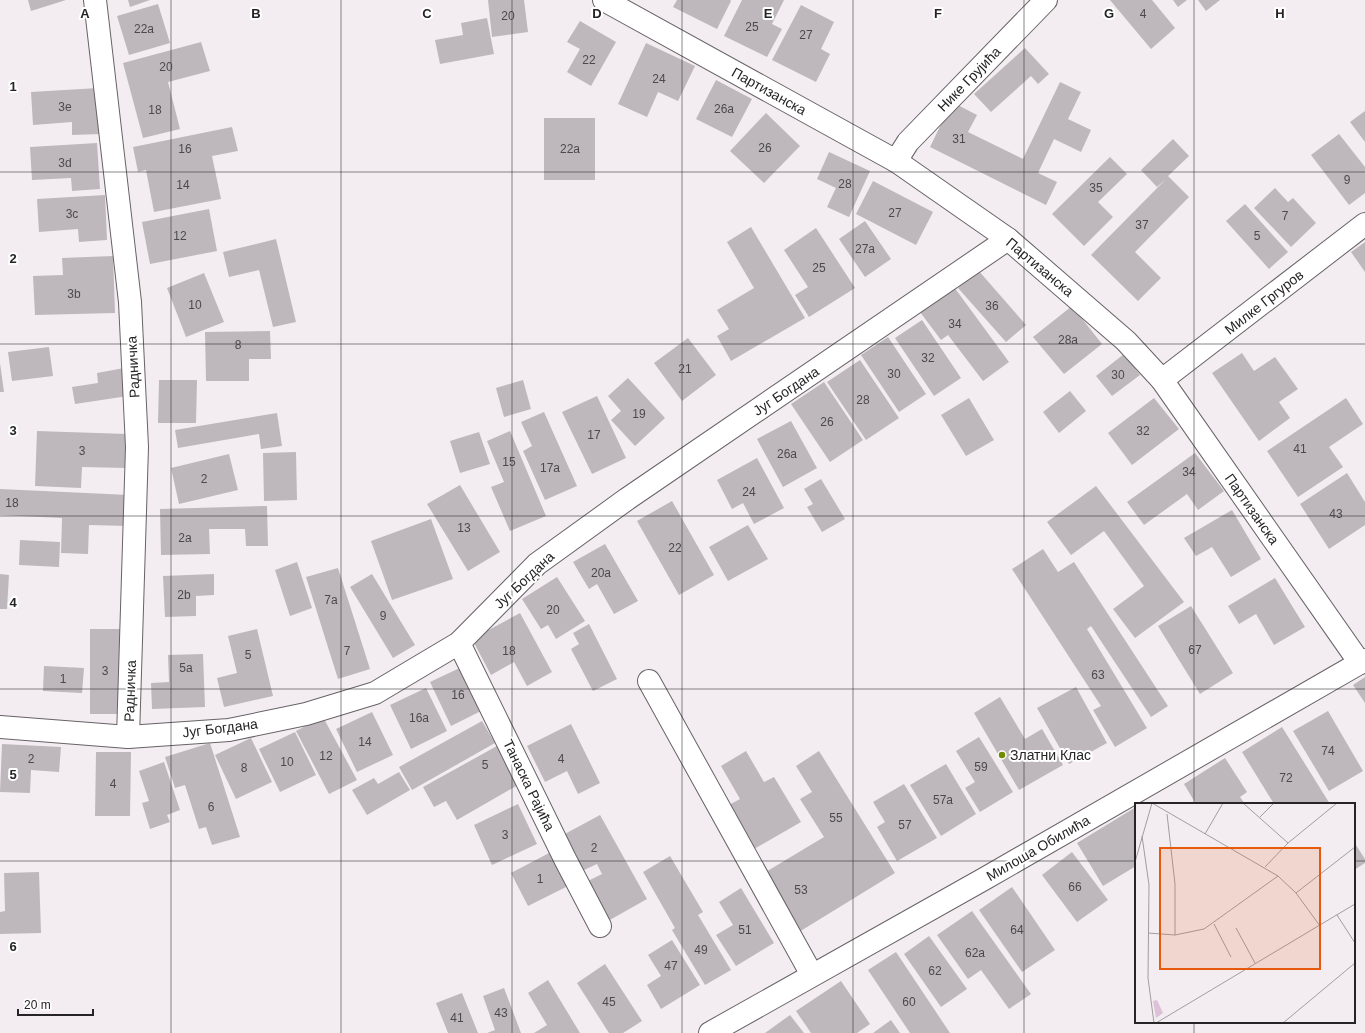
<svg xmlns="http://www.w3.org/2000/svg" width="1365" height="1033" font-family="Helvetica,sans-serif">
	<rect width="100%" height="100%" fill="#f3edf1"/>
	<g fill="#beb8bc">
		<polygon points="28,0 66,0 31,11"/>
		<polygon points="128,0 150,0 130,7"/>
		<polygon points="488,0 524,0 528,32 492,37"/>
		<polygon points="677,0 730,0 731,1 717,29 673,7"/>
		<polygon points="742,0 784,0 772,24 782,29 767,57 724,36"/>
		<polygon points="1110,0 1152,0 1175,28 1151,49"/>
		<polygon points="1173,0 1187,0 1178,7"/>
		<polygon points="1198,0 1220,0 1206,11"/>
		<polygon points="158,4 170,43 129,55 117,16"/>
		<polygon points="801,5 834,22 821,49 830,54 816,82 772,60"/>
		<polygon points="487,18 494,54 440,64 435,40 463,35 461,23"/>
		<polygon points="580,21 616,42 591,86 567,72 580,49 567,42"/>
		<polygon points="201,42 210,71 168,82 180,129 143,138 123,63"/>
		<polygon points="646,43 695,66 678,101 658,92 647,117 618,104"/>
		<polygon points="1025,48 1049,74 1038,84 1031,76 991,112 974,94"/>
		<polygon points="716,80 752,99 732,137 696,119"/>
		<polygon points="1060,82 1081,92 1068,119 1091,130 1081,152 1054,139 1038,173 1057,182 1046,205 930,147 952,102 977,115 968,132 1023,159"/>
		<polygon points="98,88 101,134 72,135 72,122 33,125 31,92"/>
		<polygon points="1365,111 1365,142 1350,122"/>
		<polygon points="766,113 800,146 764,183 730,151"/>
		<rect x="544" y="118" width="51" height="62"/>
		<polygon points="232,127 238,151 212,156 221,199 154,212 146,170 138,172 133,147"/>
		<polygon points="1339,134 1365,167 1365,193 1349,205 1311,155"/>
		<polygon points="1173,139 1189,156 1168,176 1189,197 1135,252 1161,278 1138,301 1091,255 1166,179 1157,187 1141,170"/>
		<polygon points="97,143 100,189 72,191 71,178 32,180 30,147"/>
		<polygon points="829,152 870,171 849,217 827,207 836,188 817,179"/>
		<polygon points="1110,157 1127,174 1098,202 1113,217 1084,246 1052,214"/>
		<polygon points="873,181 933,212 916,245 856,214"/>
		<polygon points="1275,188 1288,202 1293,198 1316,223 1291,247 1254,208"/>
		<polygon points="105,195 107,240 79,242 78,229 39,232 37,199"/>
		<polygon points="1245,204 1288,252 1269,269 1226,221"/>
		<polygon points="209,209 217,251 150,264 142,222"/>
		<polygon points="865,221 891,259 865,277 839,239"/>
		<polygon points="751,227 805,318 731,361 717,336 729,329 717,310 754,288 727,242"/>
		<polygon points="816,228 855,288 809,317 795,295 808,287 784,250"/>
		<polygon points="276,239 296,322 273,327 259,270 229,277 223,252"/>
		<polygon points="1365,242 1365,272 1351,252"/>
		<polygon points="113,256 115,313 35,315 33,276 63,275 62,258"/>
		<polygon points="978,270 1026,325 1006,342 958,288"/>
		<polygon points="204,273 224,322 186,337 167,288"/>
		<polygon points="954,287 1009,362 983,381 948,335 941,340 920,312"/>
		<polygon points="1072,306 1102,344 1064,374 1033,337"/>
		<polygon points="922,320 961,378 934,396 895,338"/>
		<polygon points="270,331 271,359 249,359 249,381 206,381 205,332"/>
		<polygon points="888,337 926,394 899,412 861,355"/>
		<polygon points="688,338 716,375 682,401 654,363"/>
		<polygon points="49,347 53,376 12,381 8,352"/>
		<polygon points="1242,353 1254,371 1275,357 1298,389 1279,402 1290,418 1259,441 1212,373"/>
		<polygon points="1124,354 1140,375 1112,396 1096,376"/>
		<polygon points="860,360 899,418 866,440 827,382"/>
		<polygon points="0,363 4,392 0,392"/>
		<polygon points="124,368 128,396 75,404 72,387 98,383 97,373"/>
		<polygon points="628,378 665,418 635,446 611,420 621,411 608,396"/>
		<polygon points="159,380 197,380 196,423 158,423"/>
		<polygon points="523,380 531,409 504,417 496,388"/>
		<polygon points="824,382 863,440 830,462 791,404"/>
		<polygon points="1070,391 1086,411 1059,433 1043,412"/>
		<polygon points="597,396 626,458 592,474 562,412"/>
		<polygon points="969,398 994,440 966,456 941,415"/>
		<polygon points="1154,398 1179,429 1132,465 1108,433"/>
		<polygon points="1346,398 1363,424 1329,447 1343,467 1298,497 1267,451"/>
		<polygon points="544,412 577,486 545,500 523,451 532,446 521,422"/>
		<polygon points="277,413 282,446 261,449 259,434 178,448 175,430"/>
		<polygon points="791,421 817,468 783,487 757,439"/>
		<polygon points="37,431 127,434 126,468 82,467 81,488 35,486"/>
		<polygon points="510,431 546,516 510,531 491,487 504,482 487,441"/>
		<polygon points="479,432 490,464 460,473 450,441"/>
		<polygon points="296,452 297,500 264,501 263,453"/>
		<polygon points="1195,453 1224,491 1198,510 1187,494 1144,525 1127,502"/>
		<polygon points="229,454 238,490 179,504 171,468"/>
		<polygon points="757,458 784,508 754,524 743,503 732,509 717,480"/>
		<polygon points="1347,473 1365,502 1365,525 1329,549 1300,504"/>
		<polygon points="821,479 845,519 822,532 807,507 813,504 804,489"/>
		<polygon points="460,485 500,552 468,571 427,504"/>
		<polygon points="1096,486 1184,602 1135,638 1113,609 1144,586 1104,531 1071,555 1047,522"/>
		<polygon points="0,489 129,495 128,526 89,525 88,554 61,553 62,518 0,515"/>
		<polygon points="672,501 714,575 679,595 637,521"/>
		<polygon points="267,506 268,546 246,546 245,529 209,529 210,554 161,555 160,509"/>
		<polygon points="1232,510 1261,559 1231,577 1212,547 1196,556 1184,538"/>
		<polygon points="431,519 453,579 392,600 371,541"/>
		<polygon points="748,525 768,559 728,581 709,547"/>
		<polygon points="20,540 60,542 59,567 19,565"/>
		<polygon points="605,544 638,601 614,614 597,584 589,589 573,562"/>
		<polygon points="1043,549 1058,572 1074,562 1168,706 1151,717 1091,626 1087,629 1147,728 1115,747 1093,710 1101,706 1012,569"/>
		<polygon points="297,562 312,608 290,616 275,570"/>
		<polygon points="338,568 370,669 338,679 306,577"/>
		<polygon points="0,574 9,575 7,609 0,609"/>
		<polygon points="214,574 214,595 196,596 196,616 165,617 163,576"/>
		<polygon points="372,574 415,645 393,658 350,587"/>
		<polygon points="557,577 585,621 556,639 548,625 541,629 522,599"/>
		<polygon points="1275,578 1305,627 1274,645 1256,614 1239,624 1228,606"/>
		<polygon points="1191,606 1233,673 1200,694 1158,626"/>
		<polygon points="520,613 552,672 527,686 514,662 491,675 472,639"/>
		<polygon points="589,624 617,679 593,691 571,649 579,644 573,633"/>
		<polygon points="90,629 121,629 120,714 90,714"/>
		<polygon points="257,629 273,696 224,707 217,678 237,673 228,636"/>
		<polygon points="203,654 205,707 152,709 151,683 169,682 168,655"/>
		<polygon points="466,665 487,708 451,726 430,682"/>
		<polygon points="44,666 84,668 82,693 43,691"/>
		<polygon points="1365,677 1365,703 1353,685"/>
		<polygon points="1076,687 1107,743 1069,764 1037,708"/>
		<polygon points="426,688 447,731 411,749 390,705"/>
		<polygon points="1000,697 1025,739 1042,729 1063,765 1019,790 974,713"/>
		<polygon points="1328,711 1363,771 1329,791 1293,731"/>
		<polygon points="372,712 393,755 357,772 336,729"/>
		<polygon points="323,717 357,780 329,794 296,731"/>
		<polygon points="482,721 495,743 412,790 399,767"/>
		<polygon points="571,724 600,783 578,794 567,771 545,782 527,746"/>
		<polygon points="1282,727 1330,804 1274,804 1242,752"/>
		<polygon points="295,732 316,775 280,792 259,749"/>
		<polygon points="979,737 1013,792 980,812 965,788 975,782 956,751"/>
		<polygon points="251,738 272,782 236,799 215,755"/>
		<polygon points="210,743 240,837 212,845 206,827 199,829 185,785 175,788 165,757"/>
		<polygon points="2,744 61,747 59,772 31,770 30,793 0,792"/>
		<polygon points="497,746 518,785 457,820 446,801 434,807 423,787"/>
		<polygon points="746,751 764,782 774,777 801,822 754,849 729,805 740,799 721,766"/>
		<polygon points="819,751 895,873 799,932 764,873 824,837 800,799 812,792 796,766"/>
		<polygon points="96,752 131,752 130,816 95,816"/>
		<polygon points="1225,758 1247,792 1240,797 1245,804 1196,804 1184,784"/>
		<polygon points="164,762 180,810 167,815 170,822 150,829 142,803 149,801 139,771"/>
		<polygon points="946,764 976,814 941,836 910,785"/>
		<polygon points="399,772 410,790 367,815 352,790 374,778 378,784"/>
		<polygon points="904,784 937,838 897,861 877,827 885,822 873,802"/>
		<polygon points="518,804 537,844 492,865 474,825"/>
		<polygon points="1136,807 1136,866 1103,886 1077,843"/>
		<polygon points="600,815 647,899 608,921 586,882 602,874 597,864 582,871 563,835"/>
		<polygon points="1354,842 1365,859 1365,863 1354,870"/>
		<polygon points="551,852 568,886 528,906 511,873"/>
		<polygon points="1072,852 1108,900 1077,922 1042,875"/>
		<polygon points="670,856 703,912 698,915 731,970 705,985 672,930 675,928 643,872"/>
		<polygon points="39,872 41,933 0,934 0,912 5,911 4,873"/>
		<polygon points="1012,887 1055,950 1022,972 979,910"/>
		<polygon points="741,888 774,943 736,966 716,935 733,925 719,902"/>
		<polygon points="972,911 1031,994 1009,1009 981,970 968,979 937,935"/>
		<polygon points="929,936 967,989 941,1007 904,954"/>
		<polygon points="672,940 700,985 661,1009 647,985 661,976 648,955"/>
		<polygon points="896,952 950,1033 910,1033 868,970"/>
		<polygon points="605,964 642,1021 623,1033 609,1033 577,983"/>
		<polygon points="548,980 580,1033 534,1033 547,1025 528,993"/>
		<polygon points="841,981 870,1024 857,1033 811,1033 796,1011"/>
		<polygon points="504,988 521,1033 487,1033 495,1030 483,996"/>
		<polygon points="462,993 478,1033 448,1033 436,1003"/>
		<polygon points="790,1015 804,1033 765,1033"/>
		<polygon points="891,1020 900,1033 873,1033"/>
	</g>
	<g fill="none" stroke-linecap="round" stroke-linejoin="round">
		<g stroke="#676266" stroke-width="24">
			<g id="minor">
				<polyline points="95,0 130,302 137,447 128,737"/>
				<polyline points="604,0 896,161 1008,239 1126,341 1162,380 1360,663"/>
				<polyline points="896,161 908,142 1046,0"/>
				<polyline points="1162,380 1365,224"/>
				<polyline points="459,643 565,859 600,926"/>
				<polyline points="649,681 812,975"/>
				<polyline points="0,727 128,737 229,730 306,714 375,693 459,643 537,564 627,499 1008,239"/>
				<polyline points="710,1033 984,879 1365,660"/>
			</g>
		</g>
		<use href="#minor" stroke="#fff" stroke-width="22"/>
	</g>
	<path fill="none" stroke="#262425" stroke-width="1" stroke-opacity="0.55" d="M171 0V1033M341 0V1033M512 0V1033M682 0V1033M853 0V1033M1024 0V1033M1194 0V804M0 172H1365M0 344H1365M0 516H1365M0 689H1365M0 861H1136M1354 861H1365M1194 1022V1033"/>
	<circle fill="#728c02" stroke="#fff" stroke-width="1.5" cx="1002" cy="755" r="4"/>
	<g text-anchor="middle" dominant-baseline="central" stroke-width="4" stroke-linejoin="round" paint-order="stroke">
		<g font-size="12" fill="#4c494b">
			<text x="1143" y="14">4</text>
			<text x="508" y="16">20</text>
			<text x="752" y="27">25</text>
			<text x="144" y="29">22a</text>
			<text x="806" y="35">27</text>
			<text x="589" y="60">22</text>
			<text x="166" y="67">20</text>
			<text x="659" y="79">24</text>
			<text x="65" y="107">3e</text>
			<text x="724" y="109">26a</text>
			<text x="155" y="110">18</text>
			<text x="959" y="139">31</text>
			<text x="765" y="148">26</text>
			<text x="185" y="149">16</text>
			<text x="570" y="149">22a</text>
			<text x="65" y="163">3d</text>
			<text x="1347" y="180">9</text>
			<text x="845" y="184">28</text>
			<text x="183" y="185">14</text>
			<text x="1096" y="188">35</text>
			<text x="895" y="213">27</text>
			<text x="72" y="214">3c</text>
			<text x="1285" y="216">7</text>
			<text x="1142" y="225">37</text>
			<text x="180" y="236">12</text>
			<text x="1257" y="236">5</text>
			<text x="865" y="249">27a</text>
			<text x="819" y="268">25</text>
			<text x="74" y="294">3b</text>
			<text x="195" y="305">10</text>
			<text x="992" y="306">36</text>
			<text x="955" y="324">34</text>
			<text x="1068" y="340">28a</text>
			<text x="238" y="345">8</text>
			<text x="928" y="358">32</text>
			<text x="685" y="369">21</text>
			<text x="894" y="374">30</text>
			<text x="1118" y="375">30</text>
			<text x="863" y="400">28</text>
			<text x="639" y="414">19</text>
			<text x="827" y="422">26</text>
			<text x="1143" y="431">32</text>
			<text x="594" y="435">17</text>
			<text x="1300" y="449">41</text>
			<text x="82" y="451">3</text>
			<text x="787" y="454">26a</text>
			<text x="509" y="462">15</text>
			<text x="550" y="468">17a</text>
			<text x="1189" y="472">34</text>
			<text x="204" y="479">2</text>
			<text x="749" y="492">24</text>
			<text x="12" y="503">18</text>
			<text x="1336" y="514">43</text>
			<text x="464" y="528">13</text>
			<text x="185" y="538">2a</text>
			<text x="675" y="548">22</text>
			<text x="601" y="573">20a</text>
			<text x="184" y="595">2b</text>
			<text x="331" y="600">7a</text>
			<text x="553" y="610">20</text>
			<text x="383" y="616">9</text>
			<text x="1195" y="650">67</text>
			<text x="347" y="651">7</text>
			<text x="509" y="651">18</text>
			<text x="248" y="655">5</text>
			<text x="186" y="668">5a</text>
			<text x="105" y="671">3</text>
			<text x="1098" y="675">63</text>
			<text x="63" y="679">1</text>
			<text x="458" y="695">16</text>
			<text x="419" y="718">16a</text>
			<text x="365" y="742">14</text>
			<text x="1328" y="751">74</text>
			<text x="326" y="756">12</text>
			<text x="31" y="759">2</text>
			<text x="561" y="759">4</text>
			<text x="287" y="762">10</text>
			<text x="485" y="765">5</text>
			<text x="981" y="767">59</text>
			<text x="244" y="768">8</text>
			<text x="1286" y="778">72</text>
			<text x="113" y="784">4</text>
			<text x="943" y="800">57a</text>
			<text x="211" y="807">6</text>
			<text x="836" y="818">55</text>
			<text x="905" y="825">57</text>
			<text x="505" y="835">3</text>
			<text x="594" y="848">2</text>
			<text x="540" y="879">1</text>
			<text x="1075" y="887">66</text>
			<text x="801" y="890">53</text>
			<text x="745" y="930">51</text>
			<text x="1017" y="930">64</text>
			<text x="701" y="950">49</text>
			<text x="975" y="953">62a</text>
			<text x="671" y="966">47</text>
			<text x="935" y="971">62</text>
			<text x="609" y="1002">45</text>
			<text x="909" y="1002">60</text>
			<text x="501" y="1013">43</text>
			<text x="457" y="1018">41</text>
		</g>
		<g font-size="14" fill="#262425" stroke="#fff">
			<text transform="translate(969 79) rotate(-46)">Нике Грујића</text>
			<text transform="translate(769 91) rotate(29)">Партизанска</text>
			<text transform="translate(1040 267) rotate(40)">Партизанска</text>
			<text transform="translate(1264 302) rotate(-38)">Милке Гргуров</text>
			<text transform="translate(133 367) rotate(-93)">Радничка</text>
			<text transform="translate(786 391) rotate(-34)">Југ Богдана</text>
			<text transform="translate(1252 509) rotate(55)">Партизанска</text>
			<text transform="translate(524 580) rotate(-43)">Југ Богдана</text>
			<text transform="translate(130 691) rotate(-88)">Радничка</text>
			<text transform="translate(220 728) rotate(-7)">Југ Богдана</text>
			<text transform="translate(529 785) rotate(64)">Танаска Рајића</text>
			<text transform="translate(1038 848) rotate(-30)">Милоша Обилића</text>
		</g>
		<g font-size="14" fill="#262425" stroke="#fff" text-anchor="start">
			<text x="1010" y="755">Златни Клас</text>
		</g>
	</g>
	<g transform="translate(1135 803)">
		<rect width="220" height="220" fill="#f3edf1"/>
		<path d="M22 197 28 210 21 215 18 198Z" fill="#ddc1d8"/>
		<path fill="none" stroke="#a19d9f" stroke-width="1" d="M17 0 143 73 161 90 185 123M108 0 153 40M32 11 40 81V132M125 14 139 0M70 31 88 0M7 33 14 82 13 175 19 220M0 59 17 0M130 64 153 40 202 0M161 90 220 44M202 112 220 140M79 121 96 154M101 125 120 160M13 130 40 132 69 126 143 73M21 220 220 101M148 220 220 160"/>
		<path fill="#e8590c" fill-opacity="0.15" stroke="#e8590c" stroke-width="2" d="M25 45H185V166H25Z"/>
		<rect width="220" height="220" fill="none" stroke="#262425" stroke-width="2"/>
	</g>
	<g font-size="13" text-anchor="middle" font-weight="bold" fill="#262425" stroke="#fff" stroke-width="4" stroke-linejoin="round" paint-order="stroke">
		<text x="85" y="18">A</text>
		<text x="256" y="18">B</text>
		<text x="427" y="18">C</text>
		<text x="597" y="18">D</text>
		<text x="768" y="18">E</text>
		<text x="938" y="18">F</text>
		<text x="1109" y="18">G</text>
		<text x="1280" y="18">H</text>
		<text x="13" y="91">1</text>
		<text x="13" y="263">2</text>
		<text x="13" y="435">3</text>
		<text x="13" y="607">4</text>
		<text x="13" y="779">5</text>
		<text x="13" y="951">6</text>
	</g>
	<path d="M18 1009v6h75v-6" fill="none" stroke="#262425" stroke-width="2"/>
	<text x="24" y="1009" font-size="12" fill="#262425" stroke="#ffffff" stroke-width="3" paint-order="stroke">20 m</text>
</svg>
